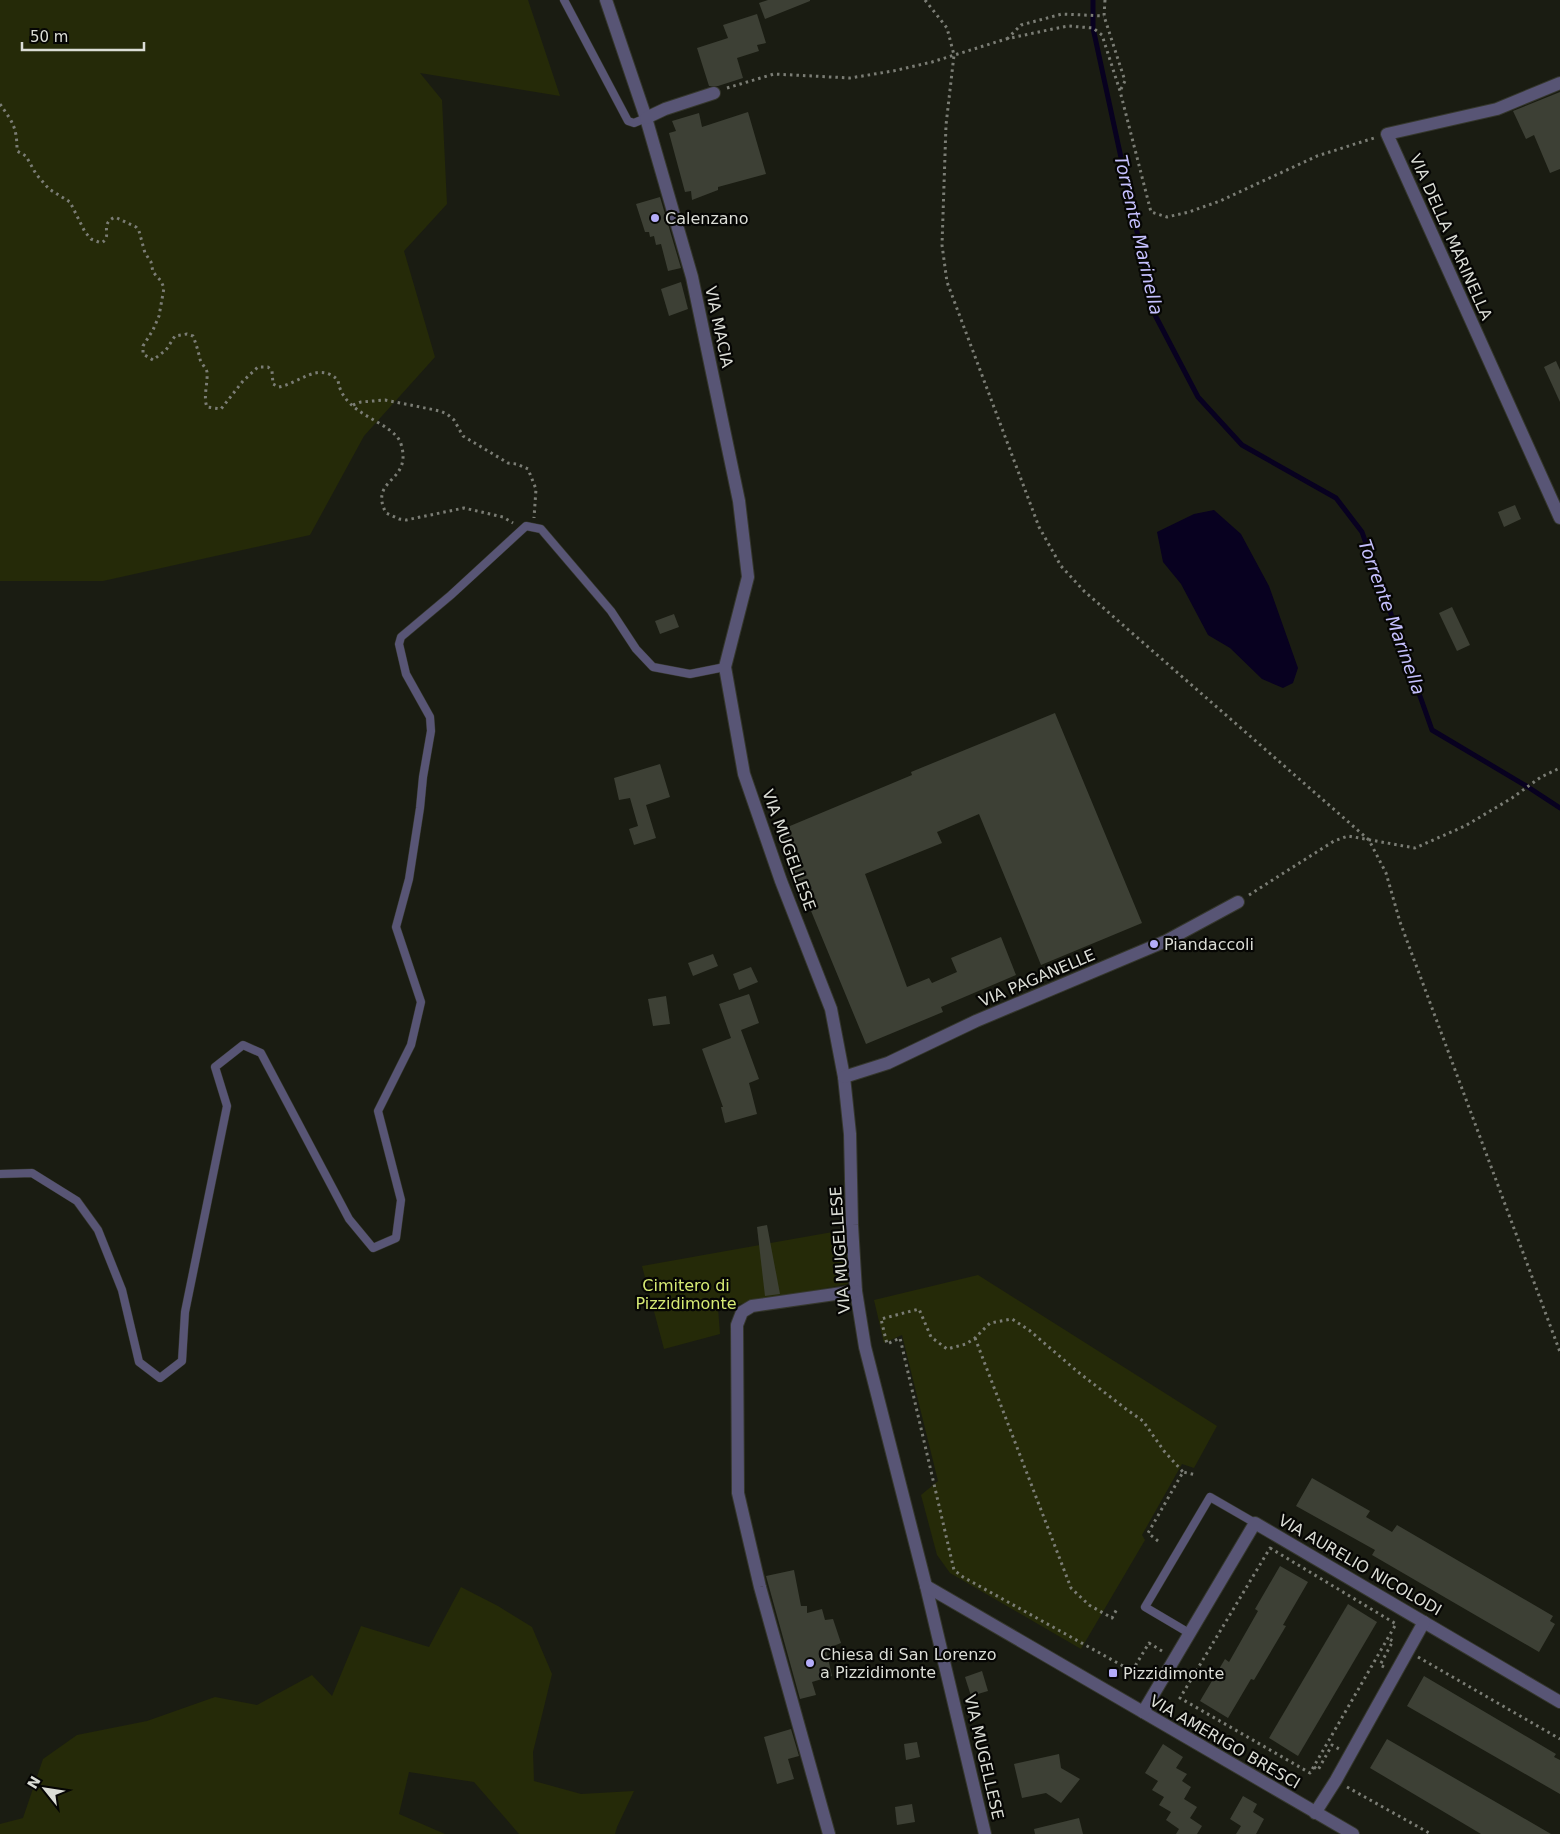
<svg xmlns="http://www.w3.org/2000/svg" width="1560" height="1834" font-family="'DejaVu Sans',sans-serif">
	<rect width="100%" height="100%" fill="#1a1c12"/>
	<g fill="#252a08">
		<polygon points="0,0 528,0 560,96 420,73 442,100 447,204 404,251 435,357 364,436 310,535 103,581 0,581"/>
		<polygon points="844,1230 848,1284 718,1308 720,1334 664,1349 642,1266"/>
		<polygon points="978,1275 1217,1426 1194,1468 1182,1464 1142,1535 1145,1540 1081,1649 950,1573 937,1555 921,1495 938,1481 902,1335 884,1343 874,1300"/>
		<polygon points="461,1587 498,1606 532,1627 552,1674 533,1752 534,1781 581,1794 634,1791 617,1827 615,1834 519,1834 474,1782 409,1772 399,1814 445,1834 0,1834 0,1824 23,1818 43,1759 77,1735 147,1721 215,1697 257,1705 312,1675 332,1696 361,1626 429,1647"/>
	</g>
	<polygon fill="#080120" points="1214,510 1241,534 1269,586 1298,668 1293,683 1283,688 1262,679 1230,648 1208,635 1181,584 1163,562 1157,532 1194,514"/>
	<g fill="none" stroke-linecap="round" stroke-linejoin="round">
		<polyline stroke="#080120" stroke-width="5" points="1093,0 1093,28 1155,315 1198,397 1242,445 1336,498 1362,532 1432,730 1528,787 1560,808"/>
	</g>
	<g fill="#3d4035">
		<polygon points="768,0 810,0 810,1 765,19 759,3"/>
		<polygon points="757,14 766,43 757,45 759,51 737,58 743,78 718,86 709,86 697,48 728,38 723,25"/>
		<polygon points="1560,92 1560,169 1550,173 1534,135 1526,139 1513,111"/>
		<polygon points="748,112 766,174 718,187 718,190 692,200 691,191 685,192 669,133 676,131 672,121 699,113 702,127"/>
		<polygon points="660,197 681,268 668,271 661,244 656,245 654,236 650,237 649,232 645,232 636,204"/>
		<polygon points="681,282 688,309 669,316 661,289"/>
		<polygon points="1556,361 1560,370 1560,402 1544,367"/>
		<polygon points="1515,505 1521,519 1504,527 1498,512"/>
		<polygon points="1452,607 1470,645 1457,651 1439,613"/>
		<polygon points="674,614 679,627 660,634 655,621"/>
		<polygon points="1055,713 1142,923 1041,965 979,814 937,832 942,843 865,874 907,987 929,978 932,983 957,972 951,958 1001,937 1016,975 941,1007 943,1012 866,1044 778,831 912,775 911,772"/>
		<polygon points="660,764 670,797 646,805 656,838 634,845 629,829 638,826 630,798 619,800 614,778"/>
		<polygon points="713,954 718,966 693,976 688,963"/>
		<polygon points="751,967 758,982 739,990 733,974"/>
		<polygon points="749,994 759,1023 741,1030 759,1079 749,1083 757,1114 725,1123 721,1107 723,1107 702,1049 731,1038 719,1004"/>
		<polygon points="666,996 670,1024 653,1026 648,999"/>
		<polygon points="767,1225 780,1294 765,1296 757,1227"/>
		<polygon points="1312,1478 1370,1511 1366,1517 1392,1532 1397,1525 1553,1616 1550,1621 1555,1624 1539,1652 1372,1555 1375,1550 1296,1506"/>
		<polygon points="1280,1566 1308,1582 1283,1625 1286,1626 1254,1680 1251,1679 1228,1718 1200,1701 1225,1659 1229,1662 1258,1611 1255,1609"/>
		<polygon points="794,1570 801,1606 807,1606 807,1613 822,1609 825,1620 833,1619 841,1643 826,1649 832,1676 812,1682 816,1695 800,1699 766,1576"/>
		<polygon points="1348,1604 1377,1622 1298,1756 1269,1738"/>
		<polygon points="982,1671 988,1691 971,1696 965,1677"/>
		<polygon points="1424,1676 1556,1754 1554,1757 1560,1760 1560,1794 1407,1706"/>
		<polygon points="791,1729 799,1756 788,1759 794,1779 777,1784 764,1737"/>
		<polygon points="1387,1739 1551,1834 1481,1834 1471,1828 1370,1768"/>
		<polygon points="917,1742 920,1757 906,1760 904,1744"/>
		<polygon points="1163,1744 1183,1757 1176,1768 1187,1774 1182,1781 1191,1787 1184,1799 1197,1807 1190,1818 1202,1826 1197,1834 1176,1834 1179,1829 1166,1820 1171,1812 1159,1805 1164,1797 1152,1790 1158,1781 1145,1773"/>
		<polygon points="1059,1754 1061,1768 1080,1779 1061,1803 1046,1793 1022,1798 1014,1764"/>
		<polygon points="1243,1796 1257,1804 1253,1812 1264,1819 1256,1834 1236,1834 1241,1826 1230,1819"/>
		<polygon points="912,1804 915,1822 897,1825 895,1807"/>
		<polygon points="1079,1818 1083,1834 1035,1834 1034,1829"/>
	</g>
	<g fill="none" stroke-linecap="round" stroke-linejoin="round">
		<g stroke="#35372d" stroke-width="9">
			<g id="lane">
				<polyline points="564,0 628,121 634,123 646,118"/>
				<polyline points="0,1174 32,1173 77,1201 98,1230 122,1290 139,1362 160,1378 182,1361 185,1312 227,1106 215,1067 243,1045 261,1053 349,1219 373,1248 396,1238 401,1200 378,1111 411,1045 421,1002 396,927 409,879 420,808 423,777 431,731 430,717 406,674 399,644 401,637 451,595 526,526 541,529 611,611 636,649 653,667 690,674 725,667"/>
				<polyline points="1189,1633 1145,1607 1210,1497 1255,1523"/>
			</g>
		</g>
		<g stroke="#35372d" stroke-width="14">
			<g id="street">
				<polyline points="606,0 646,118 692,277 739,501 748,577 725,667 744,774 781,881 831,1009 844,1077 850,1134 852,1225 856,1291 865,1347 926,1586 985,1834"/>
				<polyline points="1560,83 1497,109 1387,134 1560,518"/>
				<polyline points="646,118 665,109 714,93"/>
				<polyline points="844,1077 888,1063 976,1021 1166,941 1238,902"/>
				<polyline points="926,1586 1353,1834"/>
				<polyline points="1143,1712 1255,1523 1560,1702"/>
				<polyline points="1315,1813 1336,1780 1424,1622"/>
				<polyline points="829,1834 760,1587 738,1493 737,1325 742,1312 752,1306 856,1291"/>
			</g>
		</g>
		<g stroke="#7b7d75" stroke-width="3" stroke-dasharray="2.5 4" stroke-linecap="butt">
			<polyline points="925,0 947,28 954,55 946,125 942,245 947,282 1039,527 1061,566 1084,591 1369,840 1386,873 1400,922 1560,1352"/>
			<polyline points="1105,0 1104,16 1125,81 1120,91"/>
			<polyline points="1007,39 1021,25 1062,14 1104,16"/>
			<polyline points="727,88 774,74 850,78 893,71 932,62 1006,39 1048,30 1068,26 1093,28 1102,35 1120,91 1151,212 1167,217 1189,212 1220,201 1317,156 1374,138"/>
			<path d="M0 104C13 123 17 127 17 151L26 156 36 174 49 189 70 202 85 232 91 239 101 243C114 236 98 225 115 217L136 227 139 231 145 253 151 262 153 272 161 281 164 288 159 316 153 330 143 346V354L153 360 166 350 175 336 187 334 193 336C196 344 198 350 200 359 201 364 206 367 207 372 208 383 203 397 207 407L221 409 243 381 258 367H268L272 371 273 384 279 387C300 383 318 361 338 380 342 416 394 421 401 444 413 483 368 478 386 513L399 519 406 520 464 508 503 517 513 523"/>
			<polyline points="353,405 361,402 385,400 440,411 447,414 454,420 463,436 508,463 517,464 528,469 536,489 534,518"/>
			<polyline points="1249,895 1334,841 1348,836 1415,848 1465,826 1512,798 1541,777 1560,768"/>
			<polyline points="975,1338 1071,1588 1089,1605 1112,1618 1118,1607"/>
			<polyline points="1158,1541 1148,1533 1183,1472 1196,1475"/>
			<polygon points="1270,1548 1396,1624 1310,1773 1180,1698"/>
			<polyline points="1162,1651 1149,1643 1132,1671 963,1577 954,1570 900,1338 887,1344 881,1319 919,1309 931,1337 947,1349 966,1344 975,1338 990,1323 1012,1319 1029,1330 1078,1372 1126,1409 1143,1421 1164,1451 1183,1472"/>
			<polyline points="1418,1657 1560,1739"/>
			<polyline points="1384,1667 1380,1665 1393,1641 1389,1639"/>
			<polyline points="1314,1767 1318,1770 1332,1745 1339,1749"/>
			<polyline points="1347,1787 1431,1834"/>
		</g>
		<use href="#lane" stroke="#585575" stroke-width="8"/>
		<use href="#street" stroke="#585575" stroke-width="12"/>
	</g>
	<g fill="#b4acf9" stroke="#060604" stroke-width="2">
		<circle cx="655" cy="218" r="5"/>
		<circle cx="1154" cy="944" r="5"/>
		<circle cx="810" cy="1663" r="5"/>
		<rect x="1108" y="1668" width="10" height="10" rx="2.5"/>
	</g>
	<g text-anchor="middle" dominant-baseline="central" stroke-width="4.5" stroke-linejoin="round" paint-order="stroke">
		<g font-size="16" fill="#dbddd6" stroke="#060604" text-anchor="start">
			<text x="665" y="218">Calenzano</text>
			<text x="1164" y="944">Piandaccoli</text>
			<text x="820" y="1654">Chiesa di San Lorenzo<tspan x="820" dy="18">a Pizzidimonte</tspan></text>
			<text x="1123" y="1673">Pizzidimonte</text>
		</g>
		<g font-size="16" fill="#dbddd6" stroke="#060604">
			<text transform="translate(1451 237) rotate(66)">VIA DELLA MARINELLA</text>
			<text transform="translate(719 327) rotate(78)">VIA MACIA</text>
			<text transform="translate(789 850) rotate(70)">VIA MUGELLESE</text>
			<text transform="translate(1037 978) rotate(-23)">VIA PAGANELLE</text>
			<text transform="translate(840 1250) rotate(-94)">VIA MUGELLESE</text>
			<text transform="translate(1360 1565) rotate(30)">VIA AURELIO NICOLODI</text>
			<text transform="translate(1225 1742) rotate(30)">VIA AMERIGO BRESCI</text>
			<text transform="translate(984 1757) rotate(77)">VIA MUGELLESE</text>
		</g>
		<g font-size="16" fill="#d6ea74" stroke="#060604">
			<text x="686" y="1285">Cimitero di<tspan x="686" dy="18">Pizzidimonte</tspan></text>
		</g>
		<g font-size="18" font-style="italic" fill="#c5c0fe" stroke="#060604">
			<text transform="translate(1139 235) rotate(77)">Torrente Marinella</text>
			<text transform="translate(1392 617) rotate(70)">Torrente Marinella</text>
		</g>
	</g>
	<g transform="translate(45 1789) rotate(300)" stroke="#060604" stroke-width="4" paint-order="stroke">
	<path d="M0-4L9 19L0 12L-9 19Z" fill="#dbddd6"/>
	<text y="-8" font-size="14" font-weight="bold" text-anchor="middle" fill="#dbddd6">N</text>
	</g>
	<path d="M22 42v8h122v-8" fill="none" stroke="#dbddd6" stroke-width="2.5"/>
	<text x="30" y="42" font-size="15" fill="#dbddd6" stroke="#060604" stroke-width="4" paint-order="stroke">50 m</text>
</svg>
